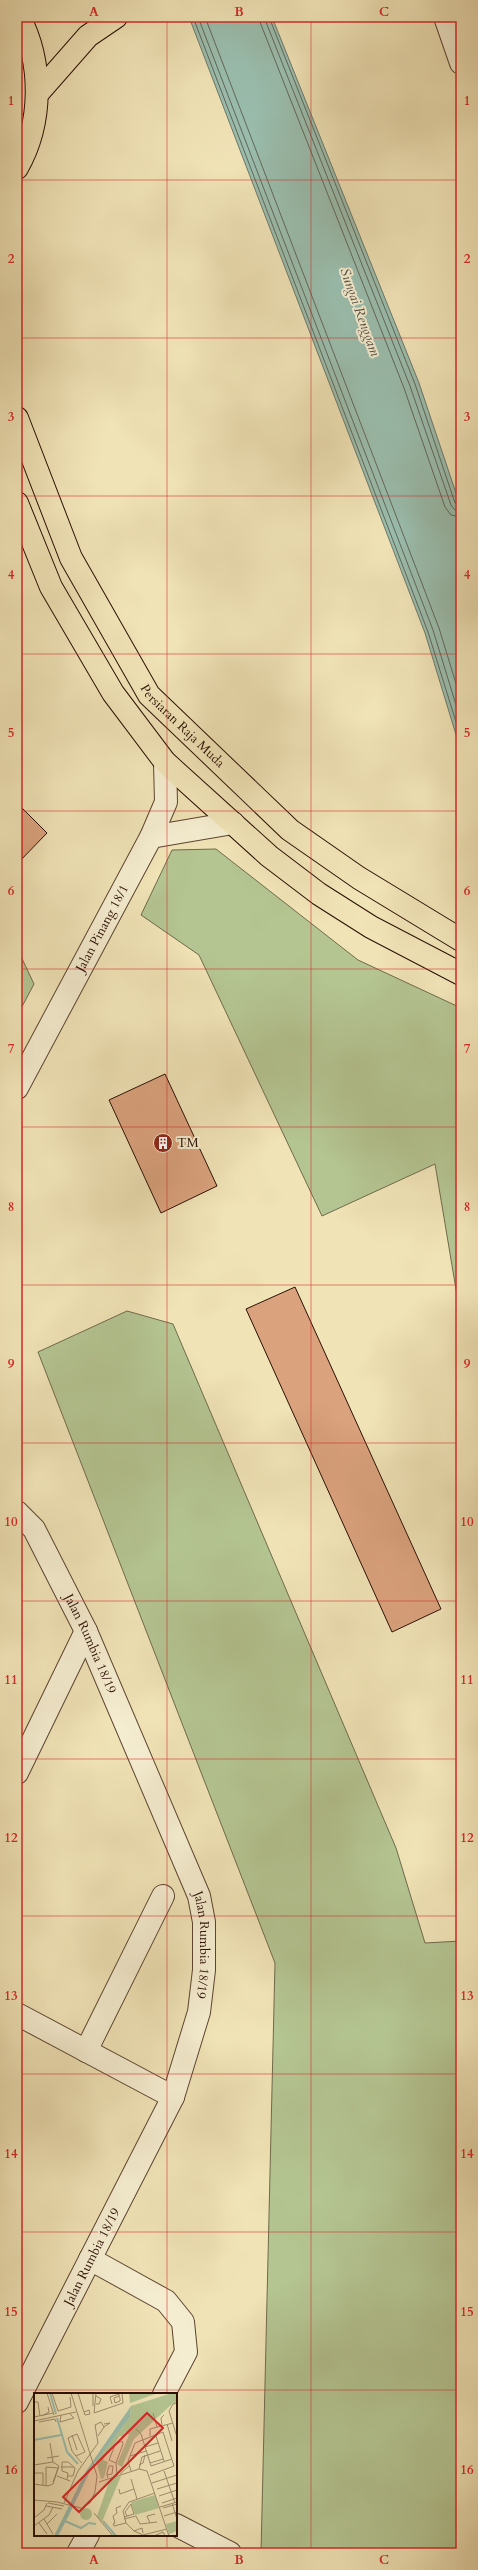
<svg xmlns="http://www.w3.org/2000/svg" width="478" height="2570" font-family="Cardo,serif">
	<rect width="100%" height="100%" fill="#f0e3b6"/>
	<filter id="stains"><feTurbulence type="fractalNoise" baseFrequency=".005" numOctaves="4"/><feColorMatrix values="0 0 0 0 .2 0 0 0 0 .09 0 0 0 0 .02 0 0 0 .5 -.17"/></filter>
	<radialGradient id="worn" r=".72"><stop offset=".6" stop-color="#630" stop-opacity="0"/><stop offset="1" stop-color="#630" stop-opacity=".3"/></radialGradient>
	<g fill="#b4c592" stroke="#6f6a4b">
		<polygon points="216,849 358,960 461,1008 461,1319 435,1164 322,1216 199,955 141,915 172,850"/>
		<polygon points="17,948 34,984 17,1016"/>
		<polygon points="127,1311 173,1324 396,1848 425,1943 461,1941 461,2553 261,2553 275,1963 38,1352"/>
	</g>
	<polygon fill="#9abeae" stroke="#6d786a" points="189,17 272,17 419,383 461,508 461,751 425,633"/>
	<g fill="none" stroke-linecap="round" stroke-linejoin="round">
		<g stroke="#626659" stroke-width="1">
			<polyline points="193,17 428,632 461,738"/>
			<polyline points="198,17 433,630 461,721"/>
			<polyline points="205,17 439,628 461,700"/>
			<polyline points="258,17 404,388 445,507 451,515 461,517"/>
			<polyline points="264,17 410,386 451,505 455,510 461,511"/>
			<polyline points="269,17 415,384 455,503 461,506"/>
		</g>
	</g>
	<g fill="#daa27d" stroke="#2a0f04">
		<polygon points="17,803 47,833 17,864"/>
		<polygon points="165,1074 217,1186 161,1213 109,1100"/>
		<polygon points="295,1287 441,1609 392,1632 246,1309"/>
	</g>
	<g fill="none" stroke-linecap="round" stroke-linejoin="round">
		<g stroke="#5c4430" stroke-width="24">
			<g id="minor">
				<polyline points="445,17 461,63"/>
				<polyline points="151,837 233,823"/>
				<path id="s1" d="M17 1088 151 837 166 802 165 762"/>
				<path id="s2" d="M17 1512 34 1529 86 1631 199 1896 204 1922V1970L199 2012 173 2097 17 2402"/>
				<polyline points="17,1773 86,1631"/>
				<polyline points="17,2014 173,2097"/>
				<polyline points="86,2051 163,1896"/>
				<polyline points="90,2259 166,2301 183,2322 186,2352 164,2394"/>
				<polyline points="176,2525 230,2553"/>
				<polyline points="78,2553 88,2535"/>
			</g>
		</g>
		<g stroke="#2a0f04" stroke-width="24">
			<g id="major">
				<polyline points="38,93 88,36 116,17"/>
				<path d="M17 168C43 123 43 62 19 17"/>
				<path id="s3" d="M17 418 71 558 149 695 290 830 359 878 461 940"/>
				<polyline points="17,503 51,587 113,693 165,762 269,856 319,894 371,927 461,974"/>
			</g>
		</g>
		<use href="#minor" stroke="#f5edd0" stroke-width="22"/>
		<use href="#major" stroke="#f0e3b6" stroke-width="22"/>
	</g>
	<path fill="none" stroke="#d62828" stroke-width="1" stroke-opacity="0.55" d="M167 17V2394M311 17V2553M17 180H461M17 338H461M17 496H461M17 654H461M17 811H461M17 969H461M17 1127H461M17 1285H461M17 1443H461M17 1601H461M17 1759H461M17 1916H461M17 2074H461M17 2232H461M17 2390H461M167 2535V2553"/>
	<defs>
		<g id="building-disc" transform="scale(1)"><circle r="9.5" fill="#8f2418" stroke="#f5edd0"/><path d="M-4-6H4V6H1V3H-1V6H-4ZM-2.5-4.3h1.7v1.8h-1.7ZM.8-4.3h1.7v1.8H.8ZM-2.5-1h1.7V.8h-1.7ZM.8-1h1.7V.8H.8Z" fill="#fff"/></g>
	</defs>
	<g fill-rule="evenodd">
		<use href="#building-disc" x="163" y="1143"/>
	</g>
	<g text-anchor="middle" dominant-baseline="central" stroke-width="4" stroke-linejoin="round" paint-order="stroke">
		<g font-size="13" fill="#2a0f04" stroke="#f5edd0">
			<text stroke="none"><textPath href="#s3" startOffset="353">Persiaran Raja Muda</textPath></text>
			<text stroke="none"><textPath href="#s1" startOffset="181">Jalan Pinang 18/1</textPath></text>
			<text stroke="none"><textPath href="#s2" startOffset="152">Jalan Rumbia 18/19</textPath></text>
			<text stroke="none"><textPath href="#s2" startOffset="476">Jalan Rumbia 18/19</textPath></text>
			<text transform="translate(92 2257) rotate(-63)">Jalan Rumbia 18/19</text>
		</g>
		<g font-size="13" fill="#2a0f04" stroke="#f5edd0" text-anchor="start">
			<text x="177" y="1143">TM</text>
		</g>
		<g font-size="14" font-style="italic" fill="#514c40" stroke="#f5edd0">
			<text transform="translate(360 312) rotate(70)">Sungai Renggam</text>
		</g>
	</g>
	<g transform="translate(34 2393)">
		<rect width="143" height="143" fill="#f0e3b6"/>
		<path d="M95 0H124L96 10ZM138 0H143V9L138 11 100 46 88 74 83 71 95 42 92 39 88 44 86 43 69 67 74 69 70 85 67 86 62 68 96 24 97 13ZM87 83 75 112 68 129 63 123 76 86ZM121 102 125 115 101 122 97 109ZM46 121a6 6 0 1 1 12 0a6 6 0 1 1-12 0ZM143 128V138L135 141 132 131Z" fill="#b4c592"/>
		<path d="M97 13 96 24 59 72 35 122 24 143H20L52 78Z" fill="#9abeae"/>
		<path fill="none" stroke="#9abeae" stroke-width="2" d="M16 0 22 21M23 25 33 59 44 71M0 47 27 42M31 128 47 135 55 130 62 131M69 128 82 143"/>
		<path fill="none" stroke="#a18e6f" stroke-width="1" d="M13 0 20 22M18 0 24 18 37 14 36 4M37 0 63 83 61 99 56 110 50 113M44 0 48 13 51 22 56 21 55 17 50 19M59 0V13M62 0 60 20 89 10 88 0M85 0V3L86 5V8L81 10 80 5 85 3M0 9H4L6 23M143 10 139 11 135 18 143 44M62 11H65L67 6 62 3M78 11 76 4 85 1M119 20 123 34M27 22 26 29 40 25 36 21M8 23 15 19 14 14M0 24 19 20M0 28 42 19M5 29 21 26 22 29M70 31 76 30 70 34M133 31 138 48M128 33 127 25 130 22M102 36 107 41 117 73 138 66M38 42 43 57M116 43V36L139 30M122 43 130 68M16 50 19 69M111 54 124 50M42 63 51 59 43 41 34 45 38 58 42 63 45 67 48 70M96 63 112 58M13 65 25 63M82 70 89 51 88 48 81 52 75 67 82 70 83 82M116 70 129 66M0 72 19 69 25 73 19 91 14 93 0 91M105 72 109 70 111 62M12 74 24 75 19 89M27 74H40M105 76 108 64 126 58M97 78 94 68 101 50 129 39 140 73 116 82M130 78 141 110M0 80H9V92M86 81 95 73M73 82 78 81 79 73H75L73 80V82L74 85M23 83 36 88M97 86 103 106M33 87 34 80 28 78V69H34L41 75 39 83H34M65 89 105 76 113 78 135 143M118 90 143 82M12 93V74M85 96 86 101 100 96M123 96 143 90M121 100 95 109 89 118 92 130 100 138 109 142 133 136M125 103 143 97M0 107 23 109 47 115M14 110 30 113M30 110 44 78 64 50 61 32 67 29 70 34 64 43M128 110 143 105M138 110 143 126M12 113 28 116M87 113 82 115 83 120 79 123 81 130 79 131 80 133 92 130M126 114 143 109M129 115 143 111M60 120 79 143M130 123 143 119M90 124 100 121 97 111 91 119 93 123M0 125 10 117 13 110M10 126 19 141M90 126 102 123 106 131 123 129M5 130 13 141M116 130 113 123 121 121M13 131 23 121M0 133 15 122 19 114M100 138 108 135 109 140M120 143 129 139 131 143"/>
		<path fill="#d62828" fill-opacity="0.15" stroke="#d62828" stroke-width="2" d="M113 20 129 35 45 119 29 104Z"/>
		<rect width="143" height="143" fill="none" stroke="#2a0f04" stroke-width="2"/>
	</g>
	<rect width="478" height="2570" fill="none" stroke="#f0e3b6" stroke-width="44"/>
	<rect x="22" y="22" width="434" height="2526" fill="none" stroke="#d62828" stroke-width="1.5"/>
	<g font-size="13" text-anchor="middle" font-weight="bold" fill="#d62828">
		<text x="94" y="16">A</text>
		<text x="239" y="16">B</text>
		<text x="384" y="16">C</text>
		<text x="11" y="105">1</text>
		<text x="467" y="105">1</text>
		<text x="11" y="263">2</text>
		<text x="467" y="263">2</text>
		<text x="11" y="421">3</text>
		<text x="467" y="421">3</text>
		<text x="11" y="579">4</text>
		<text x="467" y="579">4</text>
		<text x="11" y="737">5</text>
		<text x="467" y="737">5</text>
		<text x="11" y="895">6</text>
		<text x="467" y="895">6</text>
		<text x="11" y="1053">7</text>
		<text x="467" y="1053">7</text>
		<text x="11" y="1211">8</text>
		<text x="467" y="1211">8</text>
		<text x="11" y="1368">9</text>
		<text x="467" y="1368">9</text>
		<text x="11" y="1526">10</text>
		<text x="467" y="1526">10</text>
		<text x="11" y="1684">11</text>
		<text x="467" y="1684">11</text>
		<text x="11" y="1842">12</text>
		<text x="467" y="1842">12</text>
		<text x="11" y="2000">13</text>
		<text x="467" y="2000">13</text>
		<text x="11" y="2158">14</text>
		<text x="467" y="2158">14</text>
		<text x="11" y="2316">15</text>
		<text x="467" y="2316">15</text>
		<text x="11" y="2474">16</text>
		<text x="467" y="2474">16</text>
		<text x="94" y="2564">A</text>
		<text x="239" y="2564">B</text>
		<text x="384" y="2564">C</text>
	</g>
	<rect width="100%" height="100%" filter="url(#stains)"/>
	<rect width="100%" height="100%" fill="url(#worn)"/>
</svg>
